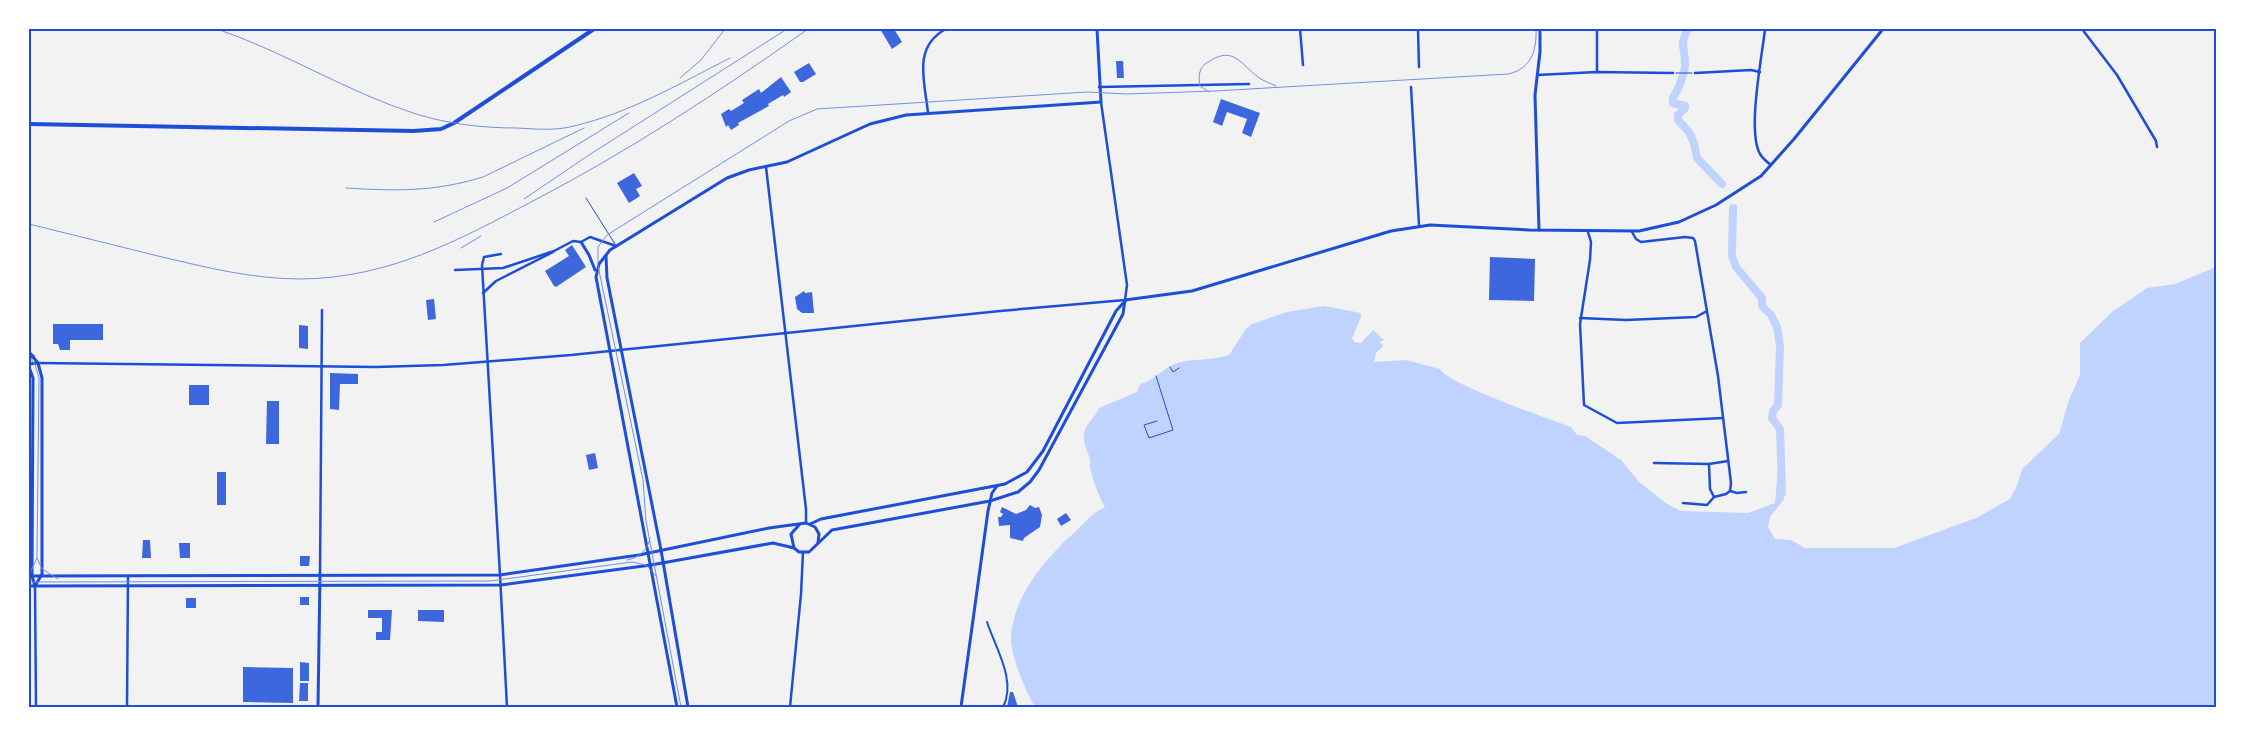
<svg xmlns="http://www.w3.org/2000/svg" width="2245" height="736" font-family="Rubik,sans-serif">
	<rect width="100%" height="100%" fill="#f2f2f2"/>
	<path fill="#bfd3fe" d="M2216 267V707H1035C1026 692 1009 652 1011 635 1015 598 1037 570 1062 544 1067 538 1074 534 1079 528 1087 520 1094 512 1105 507 1098 495 1093 481 1090 467 1089 465 1091 462 1090 460 1088 450 1081 442 1085 430 1088 421 1096 417 1099 408L1137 392 1140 384C1155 380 1163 368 1177 363 1194 358 1213 361 1229 355L1246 329 1252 324 1287 312 1324 306 1361 313V317L1352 338 1354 342 1361 343 1373 330 1384 340 1380 342 1383 346 1376 353 1374 362 1406 360 1440 369C1449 385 1548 418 1571 427L1577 435 1585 436 1621 460 1639 482 1667 504 1681 511 1748 513 1775 503 1778 468 1784 499 1770 517 1768 527 1775 539 1791 540 1805 548H1894L1976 518 2010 499 2017 486 2022 469 2059 434 2069 400 2080 375V343L2112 312 2147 288 2175 284Z"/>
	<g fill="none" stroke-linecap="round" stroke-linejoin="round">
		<g stroke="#bfd3fe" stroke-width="8">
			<path d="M1688 29C1679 45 1685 47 1685 64 1685 74 1678 90 1673 98V103L1685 106V108L1678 115V120L1689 132 1694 143 1697 158 1722 184"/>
			<polyline points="1733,208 1732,256 1736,267 1762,298 1762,306 1771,315 1777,327 1780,346 1778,405 1773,411 1772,418 1780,429 1782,493"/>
		</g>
	</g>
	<g fill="#3d67dc">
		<polygon points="880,29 894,29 902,42 892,49"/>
		<polygon points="1116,61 1123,61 1124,78 1117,78"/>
		<polygon points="809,63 816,74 803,82 800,82 794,72"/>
		<polygon points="781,77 791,92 784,97 783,95 768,104 769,106 738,123 739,125 731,130 728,125 726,127 721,114 729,109 731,111 744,103 742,100 759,89 761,93"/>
		<polygon points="1221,99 1260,113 1251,137 1242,133 1247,119 1227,112 1222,126 1213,122"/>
		<polygon points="634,173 642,186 636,189 640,196 629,203 617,183"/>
		<polygon points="572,245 586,267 556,287 554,286 545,271 569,256 565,250"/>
		<polygon points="1490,257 1535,259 1534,301 1489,300"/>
		<polygon points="804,291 805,293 812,292 814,313 802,313 797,309 795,297"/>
		<polygon points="434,299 436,319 428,320 426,300"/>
		<polygon points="53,324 103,324 103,340 70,340 70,350 60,350 58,344 53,344"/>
		<polygon points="299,325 308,326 308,349 299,348"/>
		<polygon points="330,373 358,374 358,384 340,384 339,410 330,409"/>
		<rect x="189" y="385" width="20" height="20"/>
		<polygon points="267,401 279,401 279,444 266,444"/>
		<polygon points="595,453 598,468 589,470 586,455"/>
		<rect x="217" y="472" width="9" height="33"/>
		<polygon points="1030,505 1035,508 1039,507 1042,515 1040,527 1024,538 1023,541 1010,538 1010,525 999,526 998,517 1001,517 1003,514 1000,512 1002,507 1016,514 1026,510"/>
		<polygon points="1066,513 1071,520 1061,526 1057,519"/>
		<polygon points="143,540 150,540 151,558 142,558"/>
		<polygon points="179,543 190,543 190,558 180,558"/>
		<polygon points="300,556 310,556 309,566 300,566"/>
		<rect x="300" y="597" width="9" height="8"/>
		<rect x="186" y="598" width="10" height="10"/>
		<polygon points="368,610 392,610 390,640 376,640 376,632 382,632 382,618 368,618"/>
		<polygon points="418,610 444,610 444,622 418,621"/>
		<polygon points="300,662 309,663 309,681 300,681"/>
		<polygon points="243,667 293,668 293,703 243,702"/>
		<polygon points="300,683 308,683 308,701 299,701"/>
		<polygon points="1010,692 1013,692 1018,707 1007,707"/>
	</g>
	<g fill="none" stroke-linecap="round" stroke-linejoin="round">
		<g stroke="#1d4ed8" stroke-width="1">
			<polyline points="1676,73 1692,73"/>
			<polyline points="1170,367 1173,372 1179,368"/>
			<polyline points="1156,376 1173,430 1149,438 1144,425 1157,421"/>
		</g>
		<polyline stroke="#1d4ed8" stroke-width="1" points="586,198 615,244"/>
		<path stroke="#1d4ed8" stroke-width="2" d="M987 622C995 647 1017 681 1003 707"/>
		<g stroke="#1d4ed8" stroke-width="2.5">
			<polyline points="1300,29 1303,65"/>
			<polyline points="1418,29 1419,67"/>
			<path d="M1765 29C1762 57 1747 131 1760 154 1763 159 1767 162 1771 165"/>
			<polyline points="2082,29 2117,75 2156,141 2157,147"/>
			<polyline points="1597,72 1597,29"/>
			<polyline points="1695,73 1751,70 1760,72"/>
			<polyline points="1537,75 1597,72 1673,73"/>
			<polyline points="1099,87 1249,84"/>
			<polyline points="1411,87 1419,225"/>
			<path d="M928 113C925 82 912 47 946 29"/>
			<polyline points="1588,232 1591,242 1590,260 1580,324 1584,405 1617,423 1723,418"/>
			<polyline points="1632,232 1636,239 1641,242 1685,237 1693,238 1695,241 1718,376 1731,483 1730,491"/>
			<polyline points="455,270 503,268 554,251 573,241 581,242 590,237 616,246"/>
			<polyline points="483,293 496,281 553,252"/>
			<polyline points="1580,318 1626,320 1696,317 1707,311"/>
			<polyline points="1654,463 1709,464 1728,461"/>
			<polyline points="1709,465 1710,489 1714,497"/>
			<polyline points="1714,497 1726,494 1730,491 1737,493 1746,492"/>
			<polyline points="1683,503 1707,505 1714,497"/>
			<polyline points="320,574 322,310"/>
			<polyline points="500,575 482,265 484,257 501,254"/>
			<polyline points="127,707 128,576"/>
		</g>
		<g stroke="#1d4ed8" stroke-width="2.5">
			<polyline points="766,167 806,509 806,523"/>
			<polyline points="38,363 376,367 443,365 571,355 1000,311 1125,300 1127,285 1101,102"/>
			<polyline points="500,575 507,707"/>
			<polyline points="35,586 36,707"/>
			<polyline points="790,707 801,594 803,552"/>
		</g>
		<g stroke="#1d4ed8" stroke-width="3">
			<polyline points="1539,230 1535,95 1540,52 1540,29"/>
			<polyline points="581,242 589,255 595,270"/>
			<polyline points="606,256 607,278 661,550 688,707"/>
			<polyline points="1125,300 1192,291 1391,231 1430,225 1529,230 1639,231 1679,222 1716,205 1761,176 1794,139 1883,29"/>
			<polyline points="33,357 38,363 42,378 42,574 35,586"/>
			<polyline points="29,364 38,363"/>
			<polyline points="29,367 33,378 32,576 35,586"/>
			<polyline points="810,524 821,519 1005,484 1027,472 1043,451 1116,311 1125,301"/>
			<polyline points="794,548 791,534 799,525"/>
			<polyline points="29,576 500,575 639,555 769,528 806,523 815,527 819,534 818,543"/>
			<polyline points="29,586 501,585 651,565 773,543 794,548 799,552 809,552 832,530 990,501 1018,492 1030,482 1039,470 1123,314 1125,300"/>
			<polyline points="318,707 320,574"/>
			<polyline points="677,707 596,277 599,264 610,250 727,178 749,170 787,162 870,124 906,115 1101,102 1097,29"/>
			<polyline points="961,707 988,511 992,493 997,486"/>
		</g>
		<g stroke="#1d4ed8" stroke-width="4">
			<polyline points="29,124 414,131 441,129 454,123 594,29"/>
			<polyline points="29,353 33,357"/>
		</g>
		<g stroke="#7290e2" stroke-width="1">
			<path d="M1209 92 1200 86C1198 76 1199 67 1208 62 1234 45 1240 64 1258 77 1263 81 1270 83 1276 86"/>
			<polyline points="29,357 35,364 39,378 37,558 42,569 58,579"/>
			<path d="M627 560C639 558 648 550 650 538"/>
			<polyline points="29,575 37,558"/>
			<polyline points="29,582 490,581 632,562 646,565 657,577"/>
			<path d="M681 707 646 521 643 480 598 266V247L607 235 789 121 817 109 1087 92 1126 94 1215 91 1508 74C1531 69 1537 51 1536 29"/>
		</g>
		<g stroke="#7290e2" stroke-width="1">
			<path d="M217 29C285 52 347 92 416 114 449 124 482 128 517 128 536 129 555 131 574 126 629 113 679 84 730 58"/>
			<polyline points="680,78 701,60 725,29"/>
			<path d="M346 188C396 191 434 192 483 177L584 128"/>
			<polyline points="524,199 589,155 787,29"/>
			<polyline points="434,222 507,188 629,113"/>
			<path d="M29 224C72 235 115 245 158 256 205 267 251 279 301 279 389 278 457 241 533 201 629 151 719 92 808 29"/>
			<polyline points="461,248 481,236"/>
		</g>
	</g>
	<rect width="2245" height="736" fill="none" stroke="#ffffff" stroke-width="60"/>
	<rect x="30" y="30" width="2185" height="676" fill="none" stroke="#1d4ed8" stroke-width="2"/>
</svg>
